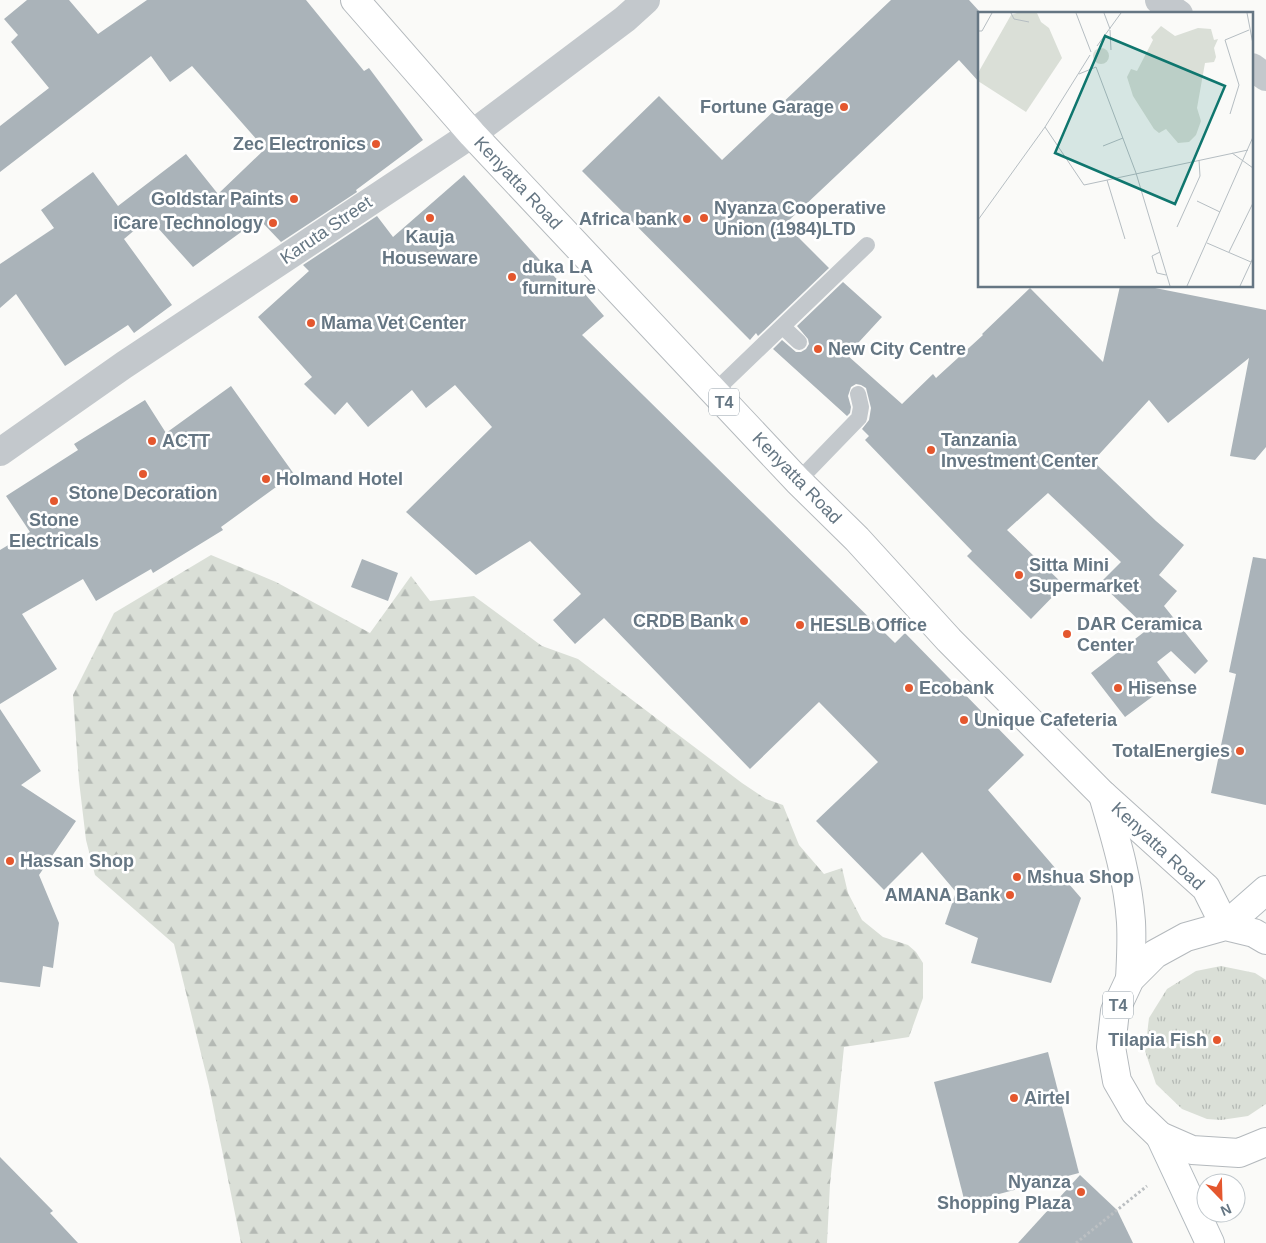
<svg xmlns="http://www.w3.org/2000/svg" width="1266" height="1243" font-family="Helvetica,sans-serif">
	<defs>
		<pattern id="grass-tufts" width="24" height="20" patternUnits="userSpaceOnUse" patternTransform="scale(1.25)"><rect width="24" height="20" fill="#dadfd7"/><path d="M3 7l-1-3M5 7V3M7 7l1-3M15 17l-1-3M17 17v-4M19 17l1-3" fill="none" stroke="#b4b9b4"/></pattern>
		<pattern id="forest-firs" width="22" height="20" patternUnits="userSpaceOnUse" patternTransform="scale(1.25)"><rect width="22" height="20" fill="#dadfd7"/><path d="M5 1l3.5 6h-7zM16 11l3.5 6h-7z" fill="#b4b9b4"/></pattern>
	</defs>
	<rect width="100%" height="100%" fill="#fafaf8"/>
	<polygon fill="url(#grass-tufts)" points="1221,966 1255,973 1266,980 1266,1104 1248,1116 1221,1120 1207,1119 1182,1109 1156,1084 1145,1051 1149,1018 1167,989 1196,971"/>
	<polygon fill="url(#forest-firs)" points="211,555 276,582 370,633 411,576 430,601 474,596 542,646 578,659 742,783 766,799 783,805 799,845 824,874 842,868 848,893 862,920 883,937 908,945 916,952 923,963 923,998 909,1037 844,1047 830,1184 827,1243 241,1243 209,1086 174,944 95,875 86,840 79,781 73,695 114,613"/>
	<g fill="#aab3b9">
		<polygon points="27,0 69,0 98,34 147,0 306,0 364,71 369,68 423,140 356,190 357,192 281,242 259,219 193,267 149,218 124,239 172,305 134,333 128,325 65,366 16,294 0,308 0,264 54,228 41,210 93,172 118,206 186,154 218,194 265,149 192,66 170,82 151,56 0,172 0,126 49,88 11,42 18,35 4,19"/>
		<polygon points="891,0 969,0 980,12 980,83 959,60 785,224 829,268 758,336 756,333 750,340 582,171 659,96 722,160"/>
		<polygon points="464,175 570,294 578,286 604,316 582,335 895,643 905,633 1024,755 988,790 1081,898 1051,983 971,963 978,938 945,924 956,892 922,852 884,890 816,821 878,762 819,702 750,769 604,618 575,644 553,620 581,594 530,541 476,575 406,512 492,427 455,385 426,408 412,390 368,427 347,402 335,415 304,384 312,377 258,317 309,271 303,265 377,216 393,237"/>
		<polygon points="843,282 882,317 847,355 902,404 933,374 936,378 983,335 982,334 1030,288 1103,362 1120,286 1145,286 1266,310 1266,447 1255,460 1230,456 1249,358 1168,423 1149,400 1093,461 1156,521 1184,545 1159,575 1177,591 1164,606 1208,661 1195,674 1171,651 1157,662 1172,682 1125,717 1091,673 1148,629 1100,583 1121,562 1048,493 1007,530 1064,585 1031,619 967,556 972,551 865,440 869,436 862,429 869,420 871,408 866,388 861,385 856,384 851,387 848,396 851,407 850,413 847,416 773,349 782,340 796,352 801,352 806,349 809,344 808,339 797,326"/>
		<polygon points="231,386 294,474 221,527 223,530 153,573 151,569 96,601 83,579 22,614 57,669 0,704 0,550 30,532 6,496 78,450 74,444 145,400 166,433"/>
		<polygon points="1253,557 1266,559 1266,805 1211,793 1236,674 1229,672"/>
		<polygon points="362,559 398,573 388,601 351,587"/>
		<polygon points="0,709 41,771 21,785 76,821 39,875 59,923 53,968 43,966 40,987 0,982"/>
		<polygon points="1048,1052 1079,1173 965,1203 934,1082"/>
		<polygon points="0,1157 53,1211 50,1213 78,1243 0,1243"/>
		<polygon points="1080,1175 1117,1210 1133,1243 1018,1243"/>
	</g>
	<g fill="none" stroke-linecap="round" stroke-linejoin="round">
		<g stroke="#b3babf" stroke-width="30">
			<g id="secondary">
				<polyline points="1225,926 1266,890"/>
				<polyline points="1160,1136 1210,1243"/>
			</g>
		</g>
		<g stroke="#b4b9bd" stroke-width="30">
			<g id="trunk">
				<polyline points="355,0 472,134 798,481 857,539 949,640 1103,795 1206,888 1225,926"/>
				<path d="M1103 795C1115 836 1128 878 1131 922 1132 941 1131 961 1130 979"/>
				<polyline points="1266,940 1254,933 1225,926 1186,937 1155,954 1130,979 1115,1011 1111,1047 1117,1081 1135,1112 1160,1136 1192,1150 1239,1153 1266,1142"/>
			</g>
		</g>
		<polyline stroke="#bbbfc2" stroke-width="3" stroke-dasharray="2.5 2.5" stroke-linecap="butt" points="1076,1243 1147,1186"/>
		<g stroke="#c3c8cc" stroke-width="16">
			<polyline points="783,327 799,342"/>
			<polyline points="714,392 867,245"/>
			<polyline points="798,481 859,418 861,407 858,394"/>
		</g>
		<g stroke="#c3c8cc" stroke-width="28">
			<polyline points="1159,0 1179,14"/>
			<polyline points="1252,67 1266,77"/>
			<polyline points="0,452 124,365 472,134 625,19 646,0"/>
		</g>
		<use href="#secondary" stroke="#fff" stroke-width="28"/>
		<use href="#trunk" stroke="#fff" stroke-width="28"/>
	</g>
	<g fill="#e4572e" stroke="#fff" stroke-width="2">
		<circle cx="844" cy="107" r="5"/>
		<circle cx="376" cy="144" r="5"/>
		<circle cx="294" cy="199" r="5"/>
		<circle cx="430" cy="218" r="5"/>
		<circle cx="704" cy="218" r="5"/>
		<circle cx="687" cy="219" r="5"/>
		<circle cx="273" cy="223" r="5"/>
		<circle cx="512" cy="277" r="5"/>
		<circle cx="311" cy="323" r="5"/>
		<circle cx="818" cy="349" r="5"/>
		<circle cx="152" cy="441" r="5"/>
		<circle cx="931" cy="450" r="5"/>
		<circle cx="143" cy="474" r="5"/>
		<circle cx="266" cy="479" r="5"/>
		<circle cx="54" cy="501" r="5"/>
		<circle cx="1019" cy="575" r="5"/>
		<circle cx="744" cy="621" r="5"/>
		<circle cx="800" cy="625" r="5"/>
		<circle cx="1067" cy="634" r="5"/>
		<circle cx="909" cy="688" r="5"/>
		<circle cx="1118" cy="688" r="5"/>
		<circle cx="964" cy="720" r="5"/>
		<circle cx="1240" cy="751" r="5"/>
		<circle cx="10" cy="861" r="5"/>
		<circle cx="1017" cy="877" r="5"/>
		<circle cx="1010" cy="895" r="5"/>
		<circle cx="1217" cy="1040" r="5"/>
		<circle cx="1014" cy="1098" r="5"/>
		<circle cx="1081" cy="1192" r="5"/>
	</g>
	<g text-anchor="middle" dominant-baseline="central" stroke-width="5" stroke-linejoin="round" paint-order="stroke">
		<g fill="#fff" stroke="#939fa8" stroke-width="1">
			<rect x="709" y="388.5" width="30" height="27" rx="4"/>
			<rect x="1103" y="991.5" width="30" height="27" rx="4"/>
		</g>
		<g font-size="16" font-weight="bold" fill="#657683">
			<text x="724" y="402">T4</text>
			<text x="1118" y="1005">T4</text>
		</g>
		<g font-size="18" font-weight="bold" fill="#657683" stroke="#fff" text-anchor="start">
			<text x="834" y="107" text-anchor="end">Fortune Garage</text>
			<text x="366" y="144" text-anchor="end">Zec Electronics</text>
			<text x="284" y="199" text-anchor="end">Goldstar Paints</text>
			<text x="714" y="208">Nyanza Cooperative<tspan x="714" dy="21">Union (1984)LTD</tspan></text>
			<text x="677" y="219" text-anchor="end">Africa bank</text>
			<text x="263" y="223" text-anchor="end">iCare Technology</text>
			<text x="430" y="237" text-anchor="middle">Kauja<tspan x="430" dy="21">Houseware</tspan></text>
			<text x="522" y="267">duka LA<tspan x="522" dy="21">furniture</tspan></text>
			<text x="321" y="323">Mama Vet Center</text>
			<text x="828" y="349">New City Centre</text>
			<text x="941" y="440">Tanzania<tspan x="941" dy="21">Investment Center</tspan></text>
			<text x="162" y="441">ACTT</text>
			<text x="276" y="479">Holmand Hotel</text>
			<text x="143" y="493" text-anchor="middle">Stone Decoration</text>
			<text x="54" y="520" text-anchor="middle">Stone<tspan x="54" dy="21">Electricals</tspan></text>
			<text x="1029" y="565">Sitta Mini<tspan x="1029" dy="21">Supermarket</tspan></text>
			<text x="734" y="621" text-anchor="end">CRDB Bank</text>
			<text x="1077" y="624">DAR Ceramica<tspan x="1077" dy="21">Center</tspan></text>
			<text x="810" y="625">HESLB Office</text>
			<text x="919" y="688">Ecobank</text>
			<text x="1128" y="688">Hisense</text>
			<text x="974" y="720">Unique Cafeteria</text>
			<text x="1230" y="751" text-anchor="end">TotalEnergies</text>
			<text x="20" y="861">Hassan Shop</text>
			<text x="1027" y="877">Mshua Shop</text>
			<text x="1000" y="895" text-anchor="end">AMANA Bank</text>
			<text x="1207" y="1040" text-anchor="end">Tilapia Fish</text>
			<text x="1024" y="1098">Airtel</text>
			<text x="1071" y="1182" text-anchor="end">Nyanza<tspan x="1071" dy="21">Shopping Plaza</tspan></text>
		</g>
		<g font-size="18" fill="#657683" stroke="#fff">
			<text transform="translate(518 183) rotate(47)">Kenyatta Road</text>
			<text transform="translate(326 230) rotate(-34)">Karuta Street</text>
			<text transform="translate(797 478) rotate(46)">Kenyatta Road</text>
			<text transform="translate(1158 846) rotate(43)">Kenyatta Road</text>
		</g>
	</g>
	<g transform="translate(978 12)">
		<rect width="275" height="275" fill="#fafaf8"/>
		<path d="M115 44a8 8 0 1 1 16 0a8 8 0 1 1-16 0Z" fill="#dadfd7"/>
		<path d="M183 14 197 24 220 16 233 17 236 28 240 27 236 36 238 45 236 50 227 51 219 96 223 109 218 123 211 130 200 131 188 117 181 121 176 117 155 84 149 65 153 57 159 59 175 28 173 25Z" fill="#dadfd7"/>
		<path d="M39 1H59L63 10 71 16 84 46 48 100 0 69V61L33 3Z" fill="#dadfd7"/>
		<path fill="none" stroke="#b5bdc2" stroke-width="1" d="M33 1 36 7 51 10M98 1 113 40M126 1 132 17M269 1 275 32M132 18 133 38M0 19H4L14 1M119 34 143 1M118 55 158 161 192 274M101 62 118 55M252 102 261 73 247 28 271 18M67 115 106 173 270 138M125 134 145 126M254 141 275 156M129 168 147 227M219 189 242 200M0 208 67 115 112 43M199 215 222 164 221 148M229 231 273 250M182 240 174 244 179 261 188 263M251 240 275 191M209 274 275 125M262 274 275 246"/>
		<path fill="#0f766e" fill-opacity="0.15" stroke="#0f766e" stroke-width="2.5" d="M127 24 247 74 197 192 77 141Z"/>
		<rect width="275" height="275" fill="none" stroke="#657683" stroke-width="2.5"/>
	</g>
	<g transform="translate(1221 1198) rotate(157)"><circle r="24" fill="#ffffff" stroke="#c1c8cd"/>
	<path d="M0-4L9 19L0 12L-9 19Z" fill="#e4572e"/>
	<text y="-8" font-size="14" font-weight="bold" text-anchor="middle" fill="#657683">N</text>
	</g>
</svg>
